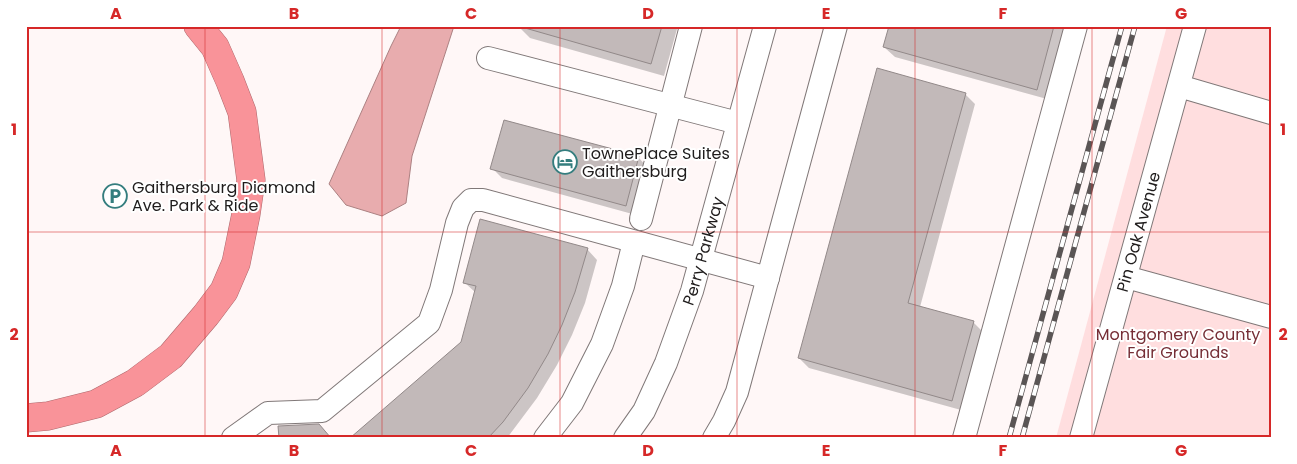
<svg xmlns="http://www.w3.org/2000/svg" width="1297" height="464" font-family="Poppins,sans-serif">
	<rect width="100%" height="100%" fill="#fff7f7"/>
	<polygon fill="#ffdedf" points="1167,26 1271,26 1271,438 1056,438"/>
	<polygon fill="#e8acae" stroke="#ac8182" points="401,26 454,26 412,156 406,203 382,216 346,205 329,184 391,46"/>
	<g fill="#0003">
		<polygon points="518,26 673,26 677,29 664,76 530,38"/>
		<polygon points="890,26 1067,26 1047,99 895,57 884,47"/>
		<polygon points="965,94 975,104 920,307 973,322 983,332 961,410 809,368 799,358"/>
		<polygon points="638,157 648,168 636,215 502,178 492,168"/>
		<polygon points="587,249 597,260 585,303 572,335 557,365 537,398 507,438 352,438 462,343 476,293 464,282"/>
	</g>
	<g fill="#c2b9b9" stroke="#928989">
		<polygon points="518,26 662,26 651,64"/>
		<polygon points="889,26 1054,26 1037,90 883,47"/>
		<polygon points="877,68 966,93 908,303 974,321 952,401 798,358"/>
		<polygon points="504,120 639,156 626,206 490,169"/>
		<polygon points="480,219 588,248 575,292 562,325 548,354 528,388 503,422 488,438 350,438 461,342 476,286 463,283"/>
		<polygon points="319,424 331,438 279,438 278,426"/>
	</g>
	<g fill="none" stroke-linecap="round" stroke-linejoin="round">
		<g stroke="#807878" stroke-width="24">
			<g id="minor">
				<polyline points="488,58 738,123"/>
				<polyline points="1179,86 1271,113"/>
				<polyline points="641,219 691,26"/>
				<polyline points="1126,277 1271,317"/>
				<polyline points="233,438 268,413 322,411 429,323 441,290 457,223 463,208 471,200 483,200 768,278"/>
				<polyline points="545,438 572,403 602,344 623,286 634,242"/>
				<path id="s1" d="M625 438 644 411 666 363 692 291 765 26"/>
				<polyline points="714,438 724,421 737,392 836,26"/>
				<polyline points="964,438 1076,26"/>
				<path id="s2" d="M1081 438 1195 26"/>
			</g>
		</g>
		<g stroke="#ad696d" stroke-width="29">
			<polyline id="highway" points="26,418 48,416 96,404 135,383 171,356 206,315 224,291 236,263 246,214 251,180 242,112 230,81 215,47 198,26"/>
		</g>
		<use href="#minor" stroke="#fff" stroke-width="22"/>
		<use href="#highway" stroke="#f99399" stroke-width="28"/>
		<g stroke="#5a5555" stroke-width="5.5">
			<g id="rail">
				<polyline points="1009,438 1122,26"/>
				<polyline points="1022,438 1135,26"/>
			</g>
		</g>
		<use href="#rail" stroke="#fff" stroke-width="4" stroke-dasharray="11" stroke-linecap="butt"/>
	</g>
	<path fill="none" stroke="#d62828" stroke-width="1" stroke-opacity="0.55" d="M205 26V438M382 26V438M560 26V438M737 26V438M915 26V438M1092 26V438M26 232H1271"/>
	<defs>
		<g id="hotel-ring" transform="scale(1.25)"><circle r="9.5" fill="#fff" stroke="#347d7e" stroke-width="1.5"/><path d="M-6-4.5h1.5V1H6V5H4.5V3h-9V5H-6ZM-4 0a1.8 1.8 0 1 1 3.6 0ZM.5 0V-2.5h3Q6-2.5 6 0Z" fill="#347d7e"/></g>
		<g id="parking-ring" transform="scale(1.25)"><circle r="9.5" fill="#fff" stroke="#347d7e" stroke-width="1.5"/><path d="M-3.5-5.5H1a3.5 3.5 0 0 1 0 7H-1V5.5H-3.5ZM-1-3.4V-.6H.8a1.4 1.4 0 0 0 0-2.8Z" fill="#347d7e"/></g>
	</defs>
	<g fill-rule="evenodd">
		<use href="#hotel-ring" x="565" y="162"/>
		<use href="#parking-ring" x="115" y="196"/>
	</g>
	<g text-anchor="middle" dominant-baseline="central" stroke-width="4" stroke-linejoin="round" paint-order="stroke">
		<g font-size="16" fill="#1f1c1c" stroke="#fff" text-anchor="start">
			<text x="582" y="153">TownePlace Suites<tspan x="582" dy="18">Gaithersburg</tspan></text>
			<text x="132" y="187">Gaithersburg Diamond<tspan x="132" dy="18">Ave. Park &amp; Ride</tspan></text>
		</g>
		<g font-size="16" fill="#1f1c1c" stroke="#fff">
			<text stroke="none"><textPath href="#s2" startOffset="214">Pin Oak Avenue</textPath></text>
			<text stroke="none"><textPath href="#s1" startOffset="204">Perry Parkway</textPath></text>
		</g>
		<g font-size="16" fill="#762e36" stroke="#fff">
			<text x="1178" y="334">Montgomery County<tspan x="1178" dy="18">Fair Grounds</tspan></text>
		</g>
	</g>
	<rect width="1297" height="464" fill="none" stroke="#ffffff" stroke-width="55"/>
	<rect x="28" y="28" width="1242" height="408" fill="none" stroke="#d62828" stroke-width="2"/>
	<g font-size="16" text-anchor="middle" font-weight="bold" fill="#d62828">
		<text x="116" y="19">A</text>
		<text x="294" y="19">B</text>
		<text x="471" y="19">C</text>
		<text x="648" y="19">D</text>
		<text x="826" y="19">E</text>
		<text x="1003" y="19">F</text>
		<text x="1181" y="19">G</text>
		<text x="14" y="135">1</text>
		<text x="1283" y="135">1</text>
		<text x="14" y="340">2</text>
		<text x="1283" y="340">2</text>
		<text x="116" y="456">A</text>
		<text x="294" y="456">B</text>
		<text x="471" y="456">C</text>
		<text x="648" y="456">D</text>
		<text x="826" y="456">E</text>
		<text x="1003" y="456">F</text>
		<text x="1181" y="456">G</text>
	</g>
</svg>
